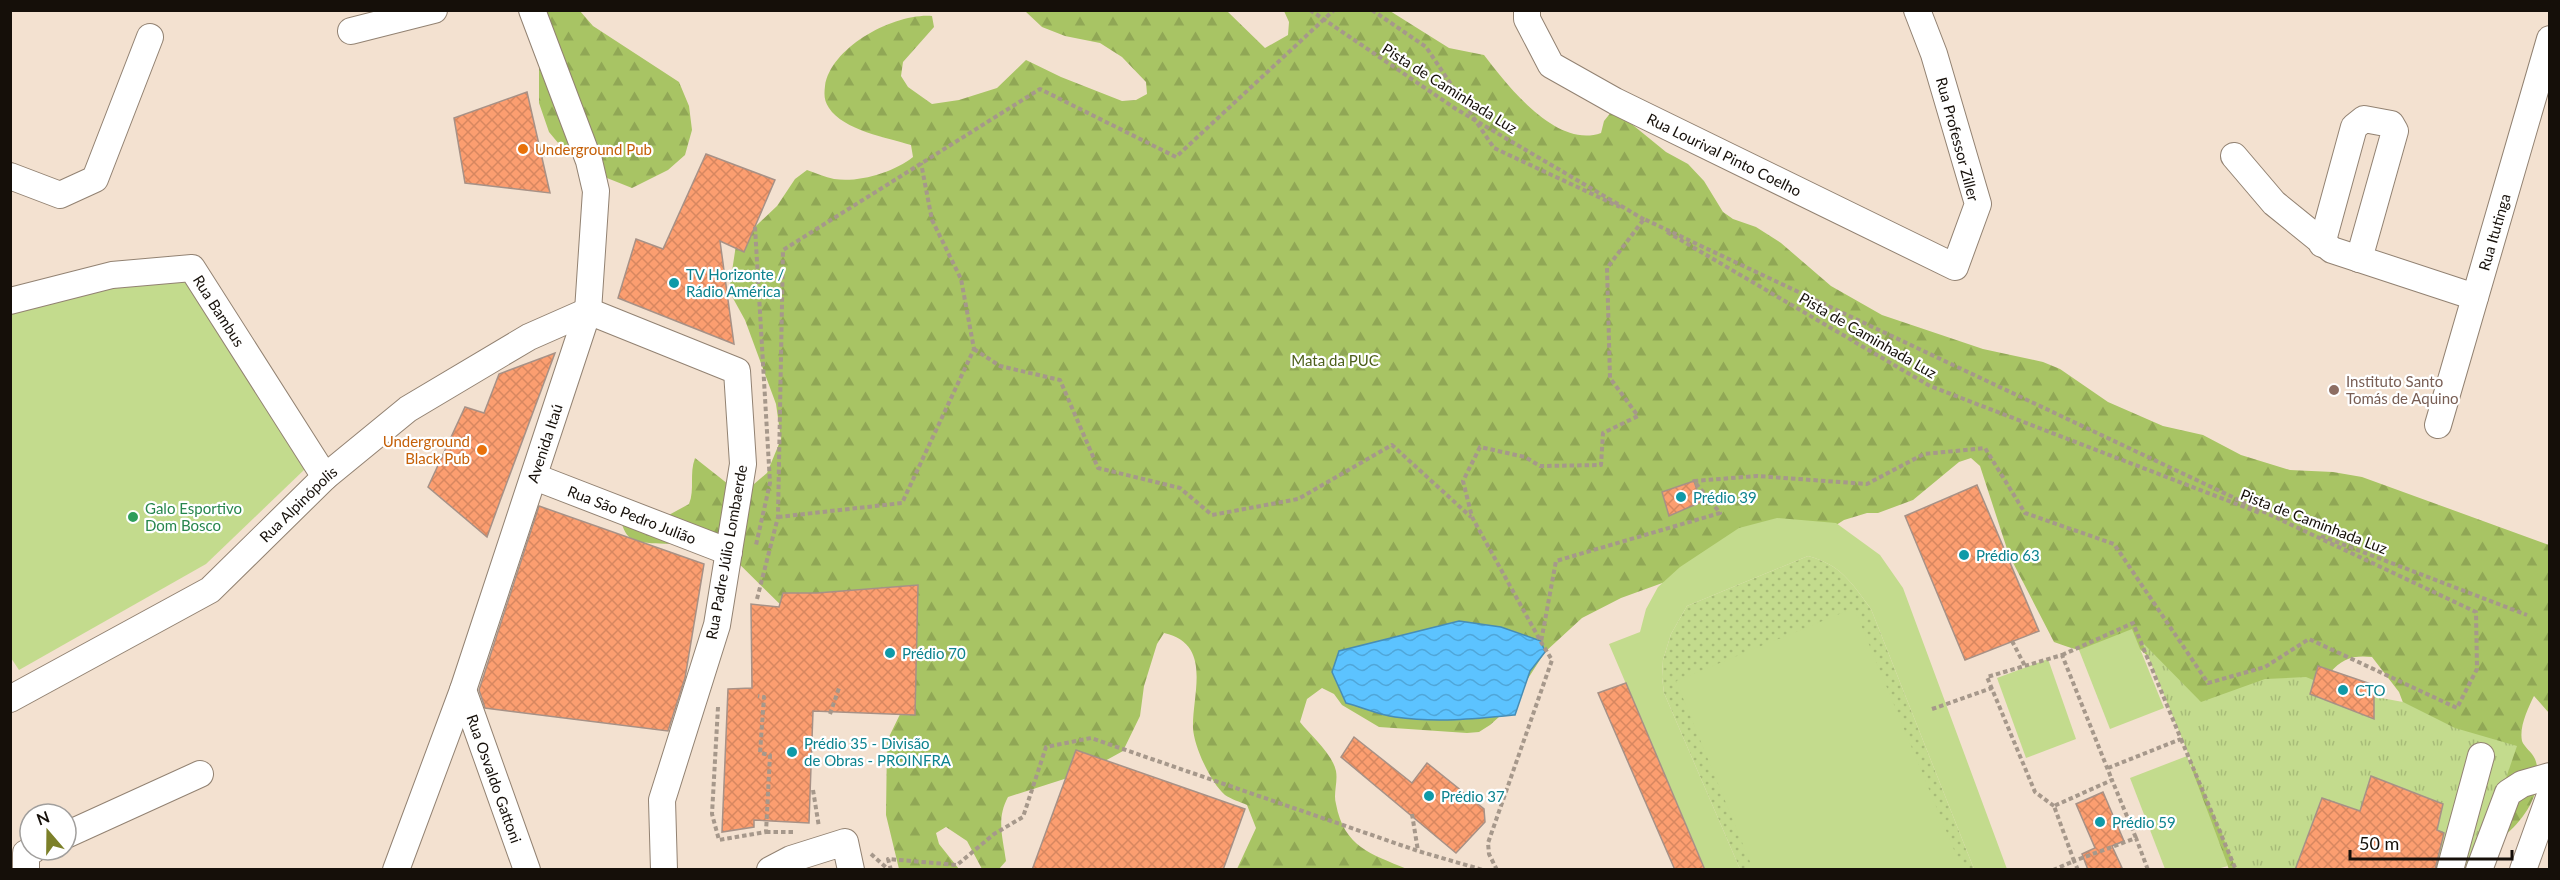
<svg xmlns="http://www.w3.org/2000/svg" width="2560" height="880" font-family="Lato,sans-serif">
	<defs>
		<pattern id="grass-dots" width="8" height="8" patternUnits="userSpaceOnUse" patternTransform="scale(1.5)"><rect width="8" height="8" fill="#c3db8d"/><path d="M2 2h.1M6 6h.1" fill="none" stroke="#a7bb78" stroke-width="1.8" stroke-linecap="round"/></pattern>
		<pattern id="forest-firs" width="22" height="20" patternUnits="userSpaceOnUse" patternTransform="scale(1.5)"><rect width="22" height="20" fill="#a8c464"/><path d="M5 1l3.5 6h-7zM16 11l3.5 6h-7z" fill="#90a755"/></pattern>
		<pattern id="park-tufts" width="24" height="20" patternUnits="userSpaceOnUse" patternTransform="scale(1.5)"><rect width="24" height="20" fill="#c3db8d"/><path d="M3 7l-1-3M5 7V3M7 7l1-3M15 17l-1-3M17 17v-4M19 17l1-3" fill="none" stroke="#a7bb78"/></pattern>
		<pattern id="water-waves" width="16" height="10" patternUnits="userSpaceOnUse" patternTransform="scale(1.5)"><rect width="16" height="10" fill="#5cc3ff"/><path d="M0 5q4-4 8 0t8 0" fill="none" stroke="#4fa6d9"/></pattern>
		<pattern id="building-cross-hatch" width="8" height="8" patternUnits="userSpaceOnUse" patternTransform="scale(1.5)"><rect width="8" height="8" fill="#fc9e70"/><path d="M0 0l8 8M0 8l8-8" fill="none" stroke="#d78760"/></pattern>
	</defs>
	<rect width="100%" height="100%" fill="#f3e1d0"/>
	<path fill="url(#grass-dots)" d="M1808 556C1841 565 1851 582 1871 609L1974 869H1740L1664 693 1662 677 1663 660 1671 634 1687 606Z"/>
	<g fill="url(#forest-firs)">
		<polygon points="525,11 580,11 593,26 679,82 689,106 692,130 685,155 668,170 632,188 607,178 559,144 549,132 539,103 539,61"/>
		<path d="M1025 11H1227L1265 48 1288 35 1289 22 1284 11H1390L1449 48 1484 55C1508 86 1556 149 1601 133L1604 121 1612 111 1623 117 1666 152 1688 164 1704 181 1723 212 1733 219 1756 227 1781 243 1831 286 1882 315 1983 349 2043 362 2060 369 2108 402 2163 426 2203 435 2241 455 2290 470 2333 472 2362 477 2549 545V713L2534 696C2528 708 2519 727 2522 741 2524 747 2532 752 2535 759 2546 788 2525 819 2504 836L2422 753 2399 692 2372 657C2354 655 2342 658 2330 673L2281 869H2229L2205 819 2196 795 2189 750 2149 657 2137 647C2101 655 2089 655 2054 642L2009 555 1980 466 1971 458 1959 462 1913 500 1878 513H1867L1844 520 1822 534 1745 553 1621 598 1582 618 1545 652 1509 708 1490 725 1479 732 1467 733 1379 727 1342 705 1334 694 1322 688 1307 699 1300 722C1311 736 1332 753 1336 771 1338 782 1333 794 1336 804 1344 847 1371 854 1407 869H1237L1256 828 1247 805C1240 802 1231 799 1225 795 1211 783 1194 747 1193 728 1192 694 1213 644 1164 633L1157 644 1144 686 1140 716 1123 751 1083 773 1008 797C996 819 1003 838 1006 861L999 869H982L967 841 946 827 936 833 939 844 959 869H899L886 815 887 741 905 704 795 619 716 541C696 542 652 547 634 540 626 537 623 528 621 521L667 516 689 504C695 489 689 474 695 458L733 488 747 490 767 473 781 439 776 404 745 320 729 291 736 245 777 206 795 179 807 170C816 173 825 177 834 179 859 183 894 172 913 157L911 145C888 138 843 130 829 108 824 101 824 95 825 86 831 47 894 13 932 16L934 27 903 62 901 76 908 87 932 104 959 100 997 88 1026 60 1061 77 1122 101 1136 100 1147 94 1146 82 1122 57 1100 43 1065 36 1042 27Z"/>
	</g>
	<polygon fill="url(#park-tufts)" points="2142,642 2201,702 2265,679 2306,677 2338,690 2403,702 2455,728 2517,746 2475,869 2236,869"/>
	<g fill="#c3db8d">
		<polygon points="190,274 305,469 206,564 19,670 11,658 11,305"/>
		<path d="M1777 518 1836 523 1880 555 1903 588 2007 869H1974L1871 609C1851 582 1841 565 1808 556L1687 606 1671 634 1663 660 1662 677 1664 693 1740 869H1705L1609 644 1640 632 1646 609 1658 587 1680 567 1739 528Z"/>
		<polygon points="1854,608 1962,869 1753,869 1676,681"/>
		<polygon points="2132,629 2164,708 2110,729 2079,650"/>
		<polygon points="2048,659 2076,739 2026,758 1997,678"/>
		<polygon points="2187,756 2228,866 2217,869 2165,869 2130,778"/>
	</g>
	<path fill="url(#water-waves)" stroke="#478db5" stroke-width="1.5" d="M1459 621 1501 627 1541 641 1545 652 1530 671 1515 715C1475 719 1436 723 1395 717 1379 715 1362 707 1346 703L1332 672 1339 651Z"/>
	<g fill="url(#building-cross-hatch)" stroke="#a79186" stroke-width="1.5">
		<polygon points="527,92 550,193 465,183 454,118"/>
		<polygon points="706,154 775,180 744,252 720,241 734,344 618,298 636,239 663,249"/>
		<polygon points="555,353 500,501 487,537 428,487 465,407 484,413 499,374"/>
		<polygon points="1694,481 1701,502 1669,516 1662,492"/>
		<polygon points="1977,485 2039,631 1965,660 1905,516"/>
		<polygon points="539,506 704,564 685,678 668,731 485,708 479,690"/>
		<polygon points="918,585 915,715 813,711 809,823 754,820 754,827 722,832 728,689 752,688 751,604 779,607 783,593 817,593"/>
		<polygon points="2318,666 2374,685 2374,719 2310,694"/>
		<polygon points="1626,683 1705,870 1675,870 1598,693"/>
		<polygon points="1354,737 1412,783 1427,763 1484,809 1485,822 1456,853 1341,757"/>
		<polygon points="1076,750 1245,809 1223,870 1032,870"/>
		<polygon points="2371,776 2443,804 2437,830 2444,833 2435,870 2295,870 2322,798 2360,811"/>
		<polygon points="2103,792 2124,841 2112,846 2123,870 2088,870 2082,854 2095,848 2076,804"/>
	</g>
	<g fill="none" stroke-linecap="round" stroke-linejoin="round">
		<g stroke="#928272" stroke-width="28">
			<g id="minor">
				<path id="s1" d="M1527 10V19L1551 65 1615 101 1955 267 1978 204 1934 54 1917 10"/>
				<polyline points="351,31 434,10"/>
				<polyline points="2234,156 2274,203 2332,250 2475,297"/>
				<polyline points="10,176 60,195 95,179 150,37"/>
				<polyline points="2322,244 2354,127 2364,119 2391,124 2395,131 2359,259"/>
				<path id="s2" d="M10 301 112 275 192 268 325 477"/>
				<path id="s3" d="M2438 425 2550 39"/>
				<path id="s4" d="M535 477 729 552"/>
				<path id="s5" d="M463 690 527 870"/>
				<path id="s6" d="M10 699 210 590 325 477 408 409 529 337 588 311 737 371 743 464 717 625 662 800 664 870"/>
				<polyline points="66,835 200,774"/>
				<polyline points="26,870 26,853 33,850"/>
				<path id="s7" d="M396 870 463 690 588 311 596 191 589 161 532 10"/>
				<polyline points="770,870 791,859 845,842 851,870"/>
				<polyline points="2450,870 2481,756"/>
				<polyline points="2479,870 2508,793 2522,784 2550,776"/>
				<polyline points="2523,870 2550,795"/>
			</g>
		</g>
		<g stroke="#a6988b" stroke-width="4" stroke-dasharray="4.5 3" stroke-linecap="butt">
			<polyline points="1310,10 1456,109 1645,220"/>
			<polyline points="1372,10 1426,47 1494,148 1620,207"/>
			<polyline points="755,227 770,483 756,545"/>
			<polyline points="1667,232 1930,386 2260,513"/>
			<polyline points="974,349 1000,366 1060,380 1098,468 1180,488 1212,515 1298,499 1392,445 1471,517"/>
			<polyline points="778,517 902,503 974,349 961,279 932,220 921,163"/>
			<polyline points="2321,536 2527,615"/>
			<polyline points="757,599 778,517 783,250 1040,89 1176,157 1334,10"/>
			<polyline points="2012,641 2025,666"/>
			<polyline points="2062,655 2133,623 2181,739 2108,768"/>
			<polyline points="718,707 712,814 719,840 766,832 770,755 760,753 764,697 758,696"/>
			<polyline points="1932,709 1992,688"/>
			<polyline points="830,714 839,688"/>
			<polyline points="2181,739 2236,870"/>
			<polyline points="813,790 819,827"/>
			<polyline points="2054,806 2035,792 1987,677 2062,655 2112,780"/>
			<polyline points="1412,814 1418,851"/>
			<polyline points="766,832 795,832"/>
			<polyline points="871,854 889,870"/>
			<polyline points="891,870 888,859 957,865 994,834 1023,817 1046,747 1091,738 1418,851 1483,870"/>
			<polyline points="1497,870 1489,854 1488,843 1552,660 1541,642 1472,517 1463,481 1480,447 1525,457 1540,466 1601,465 1603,433 1638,416 1610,378 1607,268 1644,219 2476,612 2477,669 2457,708 2309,639 2265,667 2208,683 2114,544 2025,513 1985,448 1924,454 1867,484 1757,476 1694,481 1720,513 1556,561 1541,642"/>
			<polyline points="2053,870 2074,861 2054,806 2112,780 2136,838"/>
			<polyline points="2078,870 2074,861 2136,838 2148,870"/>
		</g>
		<use href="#minor" stroke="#fff" stroke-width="26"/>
	</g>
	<g fill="#e8710a" stroke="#fff" stroke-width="2">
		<circle cx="523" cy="149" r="6"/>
		<circle cx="482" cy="450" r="6"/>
	</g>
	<g fill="#0f9aa8" stroke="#fff" stroke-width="2">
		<circle cx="674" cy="283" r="6"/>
		<circle cx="1681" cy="497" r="6"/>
		<circle cx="1964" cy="555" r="6"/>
		<circle cx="890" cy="653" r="6"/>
		<circle cx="2343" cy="690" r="6"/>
		<circle cx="792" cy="752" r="6"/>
		<circle cx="1429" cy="796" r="6"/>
		<circle cx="2100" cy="822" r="6"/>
	</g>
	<circle fill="#8d6e63" stroke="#fff" stroke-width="2" cx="2334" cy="390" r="6"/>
	<circle fill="#2e9e5b" stroke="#fff" stroke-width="2" cx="133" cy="517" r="6"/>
	<g text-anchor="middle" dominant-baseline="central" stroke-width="4.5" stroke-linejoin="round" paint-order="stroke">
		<g font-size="15" fill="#150f09" stroke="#fff">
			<text transform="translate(1450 88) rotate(32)">Pista de Caminhada Luz</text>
			<text transform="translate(1958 139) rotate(75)">Rua Professor Ziller</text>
			<text stroke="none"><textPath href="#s1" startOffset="256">Rua Lourival Pinto Coelho</textPath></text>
			<text stroke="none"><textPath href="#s3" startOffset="201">Rua Itutinga</textPath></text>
			<text stroke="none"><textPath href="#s2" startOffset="236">Rua Bambus</textPath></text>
			<text transform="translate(1868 335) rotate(30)">Pista de Caminhada Luz</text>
			<text stroke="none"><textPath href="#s7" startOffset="452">Avenida Itaú</textPath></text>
			<text stroke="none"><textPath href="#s6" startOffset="351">Rua Alpinópolis</textPath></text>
			<text stroke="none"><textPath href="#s4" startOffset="104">Rua São Pedro Julião</textPath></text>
			<text transform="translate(2314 521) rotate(21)">Pista de Caminhada Luz</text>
			<text transform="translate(726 552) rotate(-80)">Rua Padre Júlio Lombaerde</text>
			<text stroke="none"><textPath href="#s5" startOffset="94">Rua Osvaldo Gattoni</textPath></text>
		</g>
		<g font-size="15" fill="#c56008" stroke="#fff" text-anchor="start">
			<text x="535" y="149">Underground Pub</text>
			<text x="470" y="441" text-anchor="end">Underground<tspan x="470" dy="17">Black Pub</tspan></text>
		</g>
		<g font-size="15" fill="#0d838f" stroke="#fff" text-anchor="start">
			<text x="686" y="274">TV Horizonte /<tspan x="686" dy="17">Rádio América</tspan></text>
			<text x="1693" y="497">Prédio 39</text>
			<text x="1976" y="555">Prédio 63</text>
			<text x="902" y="653">Prédio 70</text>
			<text x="2355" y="690">CTO</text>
			<text x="804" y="743">Prédio 35 - Divisão<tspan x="804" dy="17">de Obras - PROINFRA</tspan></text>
			<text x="1441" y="796">Prédio 37</text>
			<text x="2112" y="822">Prédio 59</text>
		</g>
		<g font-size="15" fill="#4d5f1b" stroke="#fff">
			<text x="1335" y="360">Mata da PUC</text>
		</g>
		<g font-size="15" fill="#785e54" stroke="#fff" text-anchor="start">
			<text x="2346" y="381">Instituto Santo<tspan x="2346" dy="17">Tomás de Aquino</tspan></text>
		</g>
		<g font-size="15" fill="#27864d" stroke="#fff" text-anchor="start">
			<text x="145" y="508">Galo Esportivo<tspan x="145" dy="17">Dom Bosco</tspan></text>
		</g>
	</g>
	<rect width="2560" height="880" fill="none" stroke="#150f09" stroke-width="24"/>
	<g transform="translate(48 832) rotate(340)"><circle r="28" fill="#ffffff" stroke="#a19f9d" stroke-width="1.5"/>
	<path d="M0-4.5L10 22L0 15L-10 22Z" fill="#7c8029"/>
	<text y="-9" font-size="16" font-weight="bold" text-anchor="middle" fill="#150f09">N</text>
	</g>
	<path d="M2350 850v9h162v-9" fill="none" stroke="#150f09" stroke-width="3"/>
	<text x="2359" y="850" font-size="18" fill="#150f09" stroke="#ffffff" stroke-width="4.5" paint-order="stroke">50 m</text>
</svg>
